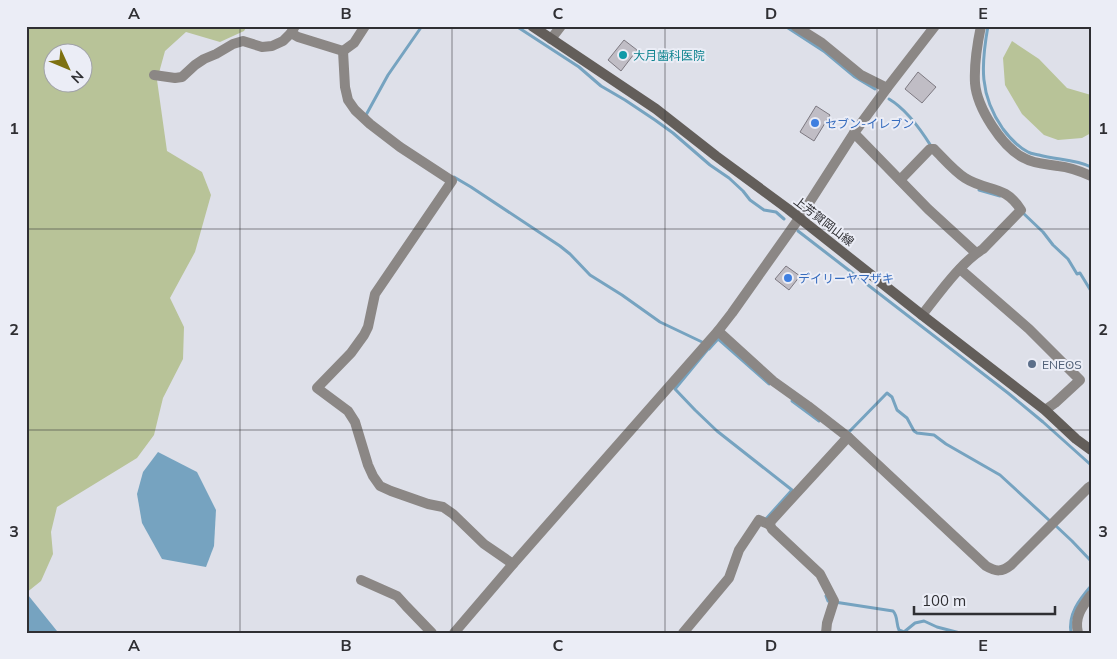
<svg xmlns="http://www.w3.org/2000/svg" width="1117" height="659" font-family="Mulish,'Noto Sans JP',sans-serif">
	<rect width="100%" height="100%" fill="#dee0e9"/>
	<g fill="#b8c398" fill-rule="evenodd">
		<path d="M26 26H247L244 31 220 42 186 32 165 51 157 80 167 151 202 172 211 195 195 252 170 298 184 327 183 359 163 398 154 435 137 458 57 507 51 532 53 554 41 581 26 593ZM52 52H82V82H52Z"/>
		<polygon points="1012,41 1039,59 1067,88 1091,95 1091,133 1082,138 1058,140 1044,135 1022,114 1005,85 1003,58"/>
	</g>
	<g fill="#76a3c0">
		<polygon points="158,452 197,472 216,510 214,546 206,567 162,559 142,523 137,494 143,472"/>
		<polygon points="28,595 57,631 54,633 26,633 26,597"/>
	</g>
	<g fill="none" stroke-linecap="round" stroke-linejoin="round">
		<g stroke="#76a3c0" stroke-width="3">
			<polyline points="516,26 579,67 601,86 625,100 655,120 673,133 710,165 729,178 743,191 750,200 764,210 776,212 784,219"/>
			<polyline points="785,26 825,52 855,77 875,89"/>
			<path d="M988 26C981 65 979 95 1003 129 1009 137 1018 147 1028 152 1031 154 1035 154 1039 155 1056 160 1075 159 1091 167"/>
			<path d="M889 99C906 109 921 130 931 146"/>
			<polyline points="367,116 366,115 388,75 422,26"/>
			<polyline points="454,177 471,187 560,246 570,254 590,275 622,295 660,322 702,342"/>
			<polyline points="979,190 1000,196"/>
			<polyline points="1022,212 1043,232 1053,245 1068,259 1077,274 1080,273 1091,291"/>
			<polyline points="798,231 1008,393 1043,422 1091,465"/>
			<polyline points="708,349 675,389 695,410 717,431 792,490 765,520"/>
			<polyline points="709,349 718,339 769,384"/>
			<polyline points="792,401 819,421"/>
			<polyline points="847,434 887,393 892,397 897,410 907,418 914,431 917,433 934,435 946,444 1000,475 1050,521"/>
			<polyline points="1055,525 1072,541 1091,561"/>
			<path d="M826 596 828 601 893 611C898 616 896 624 899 630L904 632 915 623 924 621 937 627 960 633"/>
			<path d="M1071 633C1068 614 1079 600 1091 586"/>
		</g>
	</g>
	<g fill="#c0bdc5" stroke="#7d7981">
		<polygon points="624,40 637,50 621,71 608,60"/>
		<polygon points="918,72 936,87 922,103 905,89"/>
		<polygon points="816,106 830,115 814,141 800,132"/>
		<polygon points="786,266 800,276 789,290 775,279"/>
	</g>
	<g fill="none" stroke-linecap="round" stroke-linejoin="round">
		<g stroke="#8b8785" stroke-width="10">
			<polyline points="295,26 291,33 298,37 343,51 345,87 348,100 355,110 370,124 400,147 452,181 375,294 368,327 364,335 351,353 317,388 348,411 355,422 368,465 373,476 380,486 391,491 428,504 443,507 453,514 484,544 513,564"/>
			<polyline points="795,26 822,43 861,75 887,88"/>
			<path d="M981 26C977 45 974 64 975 83 977 108 1002 147 1024 158 1034 164 1047 164 1058 166 1069 167 1080 171 1091 176"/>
			<polyline points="551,39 561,26"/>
			<polyline points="343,51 354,43 365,26"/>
			<polyline points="154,75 175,78 182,77 195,65 204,59 216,54 233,44 243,41 262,47 272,46 283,41 291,33"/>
			<polyline points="854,133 928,209 976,253"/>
			<path d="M900 180 930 149H934C944 159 954 171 965 178 987 192 1005 184 1021 210L983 249C961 262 938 295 922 315"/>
			<polyline points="960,269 1029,329 1080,380 1055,403 1045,410"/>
			<path d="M718 331 773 381 808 406 848 437 986 566C996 572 1002 572 1011 565L1088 488 1091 486"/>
			<polyline points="361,580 397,596 406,606 432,633"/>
			<polyline points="454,633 513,564 718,331 732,313 800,217"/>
			<polyline points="683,633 729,578 739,550 759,520 770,525"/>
			<polyline points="826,633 827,623 834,601 820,574 772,529 770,525 771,521 848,437"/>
			<path d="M1078 633C1074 617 1082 607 1091 595"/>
		</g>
		<polyline stroke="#8b8785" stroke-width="10" points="800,217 854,133 887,88 935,26"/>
		<polyline stroke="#635e5a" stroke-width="10" points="532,26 656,109 716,156 788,209 922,315 1045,410 1076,439 1091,450"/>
	</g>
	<path fill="none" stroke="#2f2f33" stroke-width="1" stroke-opacity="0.55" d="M240 26V633M452 26V633M665 26V633M877 26V633M26 229H1091M26 430H1091"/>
	<circle fill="#0f9aa8" stroke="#ebedf6" stroke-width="2" cx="623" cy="55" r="5"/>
	<g fill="#3f7fe0" stroke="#ebedf6" stroke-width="2">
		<circle cx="815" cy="123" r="5"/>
		<circle cx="788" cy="278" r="5"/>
	</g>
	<circle fill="#5c6f8a" stroke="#ebedf6" stroke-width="2" cx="1032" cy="364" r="5"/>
	<g text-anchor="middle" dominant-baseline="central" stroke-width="4" stroke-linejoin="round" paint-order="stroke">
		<g font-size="12" fill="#0d838f" stroke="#ebedf6" text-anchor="start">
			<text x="633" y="55">大月歯科医院</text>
		</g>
		<g font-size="12" fill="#366cbe" stroke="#ebedf6" text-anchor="start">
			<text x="825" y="123">セブン-イレブン</text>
			<text x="798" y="278">デイリーヤマザキ</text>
		</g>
		<g font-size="12" fill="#2f2f33" stroke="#ebedf6">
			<text transform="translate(824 221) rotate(38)">上芳賀岡山線</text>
		</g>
		<g font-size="12" fill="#4e5e75" stroke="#ebedf6" text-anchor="start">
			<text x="1042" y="364">ENEOS</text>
		</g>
	</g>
	<rect width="1117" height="659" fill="none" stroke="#ebedf6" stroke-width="55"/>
	<g transform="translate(68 68) rotate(134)"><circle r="24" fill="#ebedf6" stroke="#a0a1a8"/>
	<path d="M0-4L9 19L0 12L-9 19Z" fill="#7e7111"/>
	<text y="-8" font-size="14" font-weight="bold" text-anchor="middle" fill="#2f2f33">N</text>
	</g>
	<path d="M914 606v8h141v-8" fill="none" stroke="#2f2f33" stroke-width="2.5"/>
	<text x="922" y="606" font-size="15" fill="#2f2f33" stroke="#ebedf6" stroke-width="4" paint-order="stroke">100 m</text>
	<rect x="28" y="28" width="1062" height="604" fill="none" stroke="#2f2f33" stroke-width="2"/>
	<g font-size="16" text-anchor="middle" font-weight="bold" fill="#2f2f33">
		<text x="134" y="19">A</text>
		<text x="346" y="19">B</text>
		<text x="558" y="19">C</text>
		<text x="771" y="19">D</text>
		<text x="983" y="19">E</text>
		<text x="14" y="134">1</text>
		<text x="1103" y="134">1</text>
		<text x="14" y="335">2</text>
		<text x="1103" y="335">2</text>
		<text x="14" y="537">3</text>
		<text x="1103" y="537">3</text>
		<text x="134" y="651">A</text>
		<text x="346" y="651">B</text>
		<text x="558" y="651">C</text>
		<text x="771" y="651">D</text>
		<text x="983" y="651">E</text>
	</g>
</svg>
